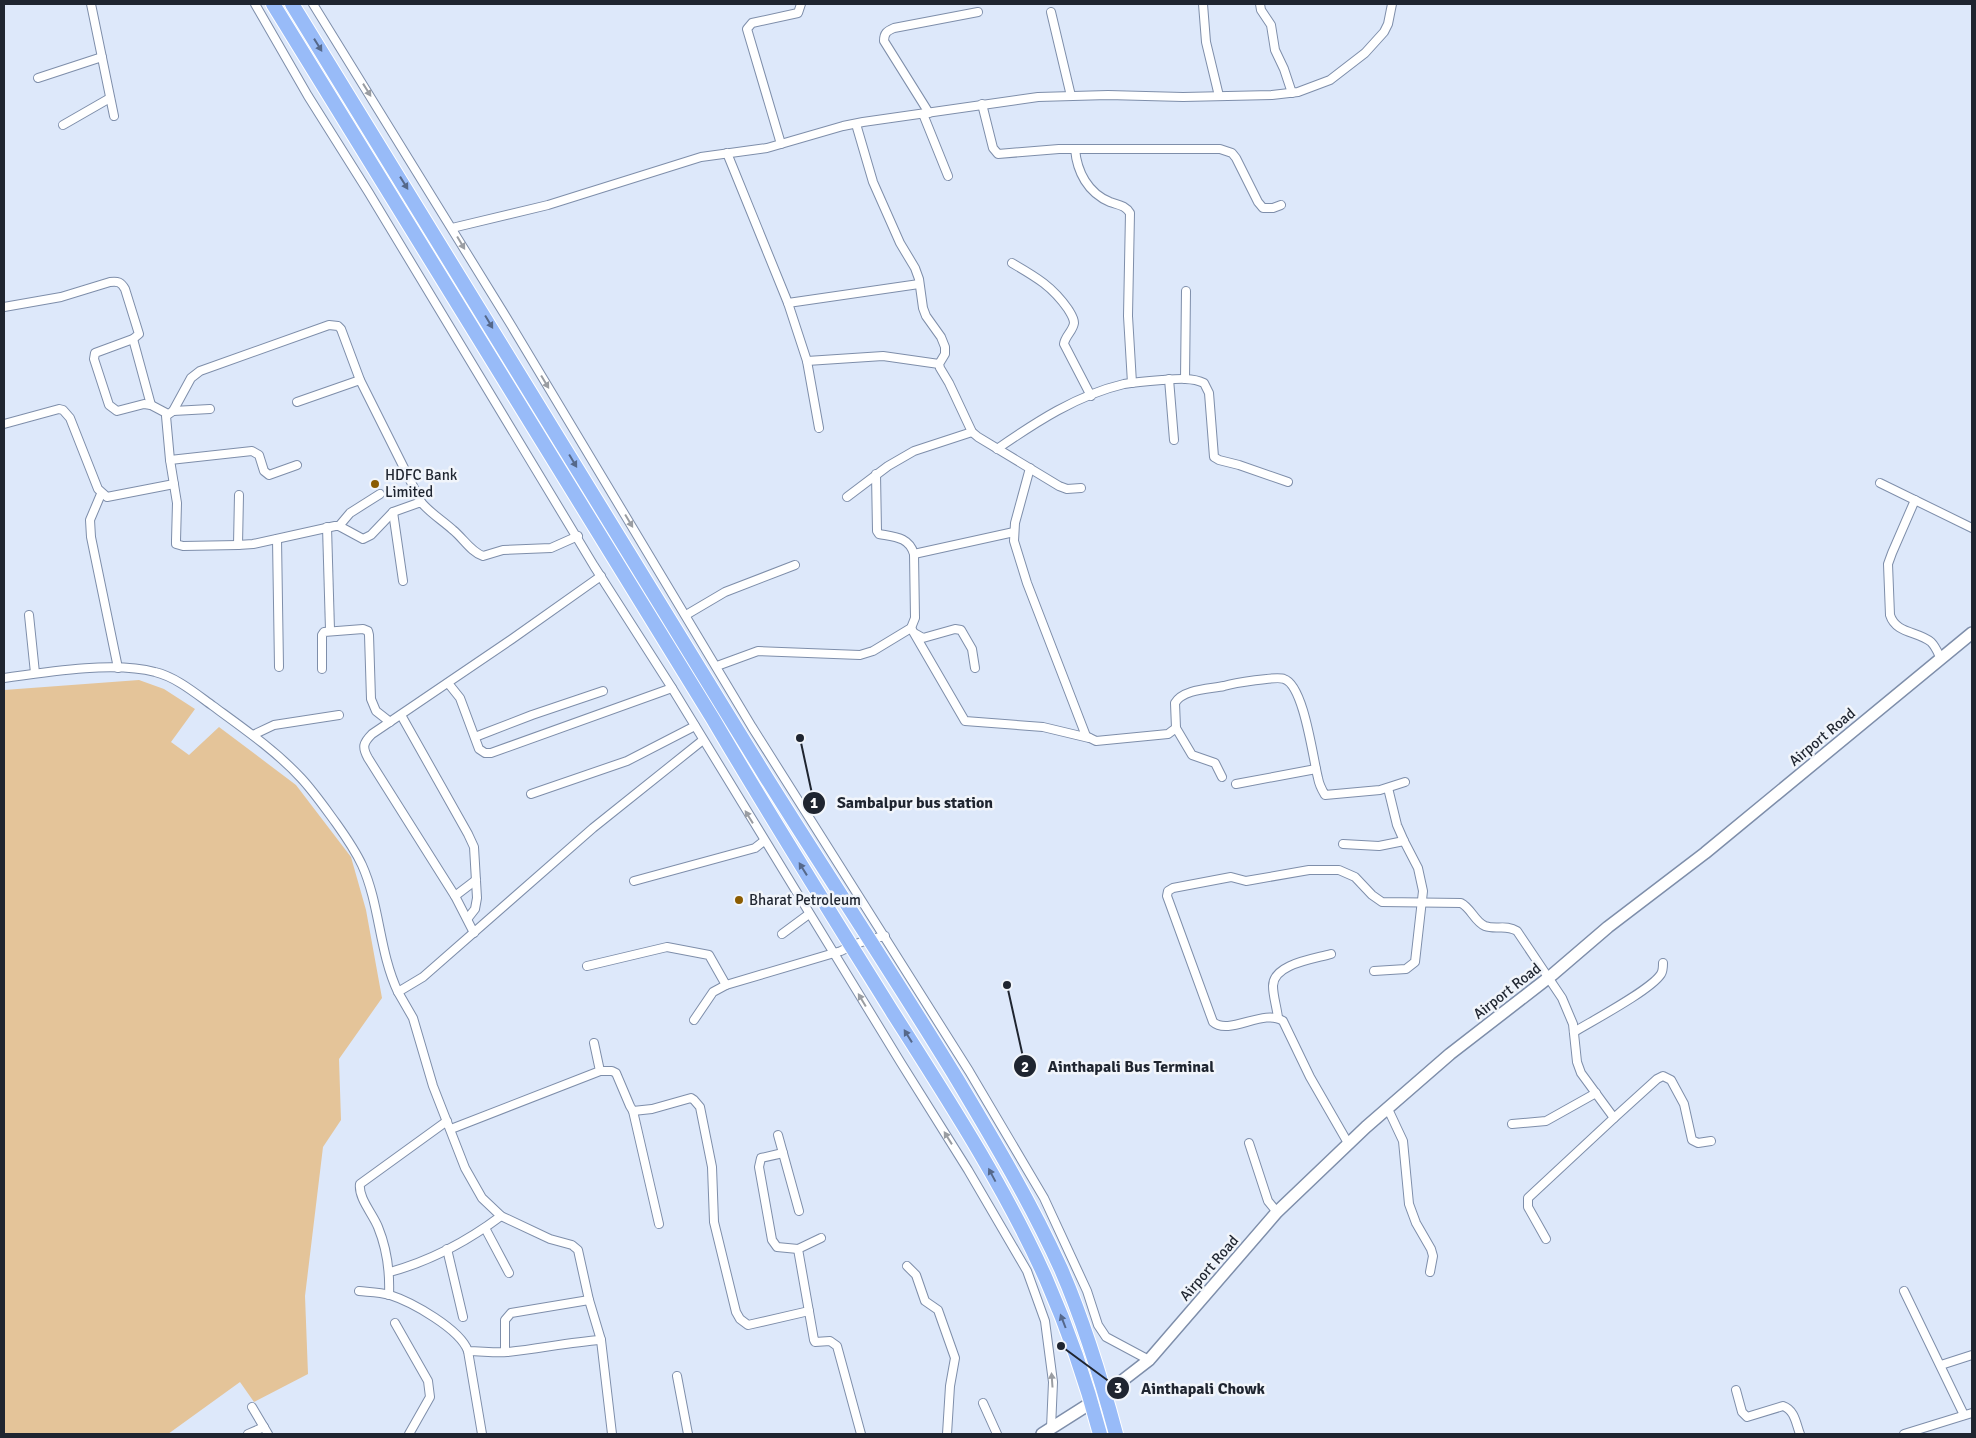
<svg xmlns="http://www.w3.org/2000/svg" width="1976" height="1438" font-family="Signika,sans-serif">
	<rect width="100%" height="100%" fill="#dde8fa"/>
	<polygon fill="#e4c499" points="139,680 164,689 195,709 171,742 189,755 219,727 296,785 351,857 366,910 382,998 339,1059 341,1120 323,1147 305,1296 308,1374 254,1402 240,1382 168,1434 4,1434 4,690"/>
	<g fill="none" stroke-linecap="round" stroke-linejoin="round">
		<g stroke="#7e8eaa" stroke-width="10">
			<g id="minor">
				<polyline points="91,4 114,116"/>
				<polyline points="255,4 308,96 369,193 594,566 672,688 901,1063 968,1170 1027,1271 1045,1321 1053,1382 1051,1428"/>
				<polyline points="313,4 511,325 752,727 969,1071 1044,1198 1087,1291 1098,1325 1106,1337 1149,1360"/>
				<polyline points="1203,4 1206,42 1219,96"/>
				<polyline points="1260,4 1261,10 1271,25 1275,50 1284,69 1292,93"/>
				<polyline points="1051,12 1071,96"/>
				<polyline points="38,78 102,57"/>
				<polyline points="982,104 993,148 998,154 1059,149 1220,149 1232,153 1236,158 1258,202 1263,208 1273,208 1281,205"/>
				<path d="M929 113 884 41C884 33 887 31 894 28L978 12"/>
				<polyline points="923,114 948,176"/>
				<polyline points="856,124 873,182 900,243 915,268 919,279 923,308 926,316 941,337 945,347 945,354 939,364 940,368 949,383 972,432 978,437 1059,486 1067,489 1081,488"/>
				<polyline points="63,125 110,98"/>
				<polyline points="781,144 747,29 752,23 798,13 801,4"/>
				<path d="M1075 149C1077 172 1088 193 1110 202 1118 205 1125 205 1130 213L1128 316 1132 383"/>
				<polyline points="727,153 788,303 807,361 819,428"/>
				<polyline points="452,228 548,205 701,157 767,148 843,126 863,122 1038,97 1108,95 1183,97 1272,95 1298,92 1330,80 1365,53 1384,32 1388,24 1392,4"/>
				<path d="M1012 263C1036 277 1052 286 1068 309 1071 314 1074 318 1074 323 1073 331 1065 336 1064 344L1091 396"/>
				<polyline points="788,303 919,284"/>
				<path d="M4 307 61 297 110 282C118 281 121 282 125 289L139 334 133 339 95 353 94 359 109 405 117 411 144 404 151 405 168 414"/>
				<polyline points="133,339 151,405"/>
				<polyline points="807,361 883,356 939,364"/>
				<polyline points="1169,379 1174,440"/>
				<polyline points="1185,379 1186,291"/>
				<polyline points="297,402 360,380"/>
				<polyline points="210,409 173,411 166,416 170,460 177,503 176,541 176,544 183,546 238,545"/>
				<polyline points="173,411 191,378 200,371 329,325 338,326 341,329 360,380 421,502"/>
				<polyline points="4,424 59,409 63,410 70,418 98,489 107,497 174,484"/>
				<path d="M997 449C1036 422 1077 395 1124 384 1136 382 1149 381 1162 380 1175 379 1192 377 1204 383L1209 393 1214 457 1219 460 1239 465 1288 482"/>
				<polyline points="170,460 252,451 259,455 264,471 269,475 297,465"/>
				<path d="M1030 468 1015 523 1014 541 1027 583 1086 736 1096 741 1168 734 1176 728 1175 703C1183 689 1210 689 1224 686 1234 683 1277 676 1284 679 1304 685 1313 759 1318 778 1319 784 1322 790 1325 795L1380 790 1405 782"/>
				<polyline points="1880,483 1972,528"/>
				<polyline points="101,494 90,520 91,537 118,668"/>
				<path d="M239 495 238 545 253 544 335 526H339L363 539 371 535 393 512 421 502C430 513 442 520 453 530 463 538 471 552 483 556L503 550 551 548 578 536"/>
				<polyline points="847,497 888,466 914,451 972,432"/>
				<path d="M1915 500 1892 553 1888 564 1890 615C1896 634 1918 631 1931 642 1936 647 1938 653 1941 659"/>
				<polyline points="393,512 403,581"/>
				<polyline points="339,526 350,513 380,494"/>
				<polyline points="327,527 330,630"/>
				<polyline points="277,539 279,667"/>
				<polyline points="914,554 1014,532"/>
				<polyline points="29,615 35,673"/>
				<polyline points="686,615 725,592 795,565"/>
				<polyline points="911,628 965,721 1043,727 1089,738"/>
				<polyline points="916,634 923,638 955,629 961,630 972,649 975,668"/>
				<path d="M717 666 758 651 860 655 873 651 911 628 915 618 914 554C909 537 895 537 879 534L877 531 876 474"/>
				<polyline points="322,669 322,635 324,632 363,629 368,631 369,635 371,699 376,711 390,722"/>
				<path d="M4 678C46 672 114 661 155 672 176 677 195 693 213 706 243 728 276 751 301 778 314 792 325 808 336 823 346 837 355 850 362 865 380 905 379 952 398 992"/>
				<polyline points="448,683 460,698 479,749 485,753 491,753 672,688"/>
				<polyline points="401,715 468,834 474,847 477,898 475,909 468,918"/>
				<polyline points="1176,728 1192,755 1215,763 1222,777"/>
				<polyline points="253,735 274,725 339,715"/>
				<polyline points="475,737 532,715 603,691"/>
				<polyline points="1236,784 1316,769"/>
				<polyline points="531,794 627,761 695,726"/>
				<polyline points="1343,844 1379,846 1404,841"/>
				<polyline points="634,881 755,848 764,841"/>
				<polyline points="455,896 476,880"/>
				<path d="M474 933 455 896 368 758C362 747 363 743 372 734L512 639 601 576"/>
				<polyline points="782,934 809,914"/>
				<path d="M587 966 667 947 709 955 726 985 841 951C855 943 869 939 885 936"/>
				<polyline points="1374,971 1406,969 1415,962 1423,891 1418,868 1404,841 1397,825 1388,788"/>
				<path d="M1278 1018C1277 1008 1273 996 1273 986 1273 964 1314 959 1331 954"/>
				<polyline points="694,1020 713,992 726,985"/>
				<path d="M1574 1032C1592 1021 1651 990 1661 974 1663 971 1663 967 1663 963"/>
				<polyline points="600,1071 612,1071 616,1073 630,1106 633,1111 652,1109 691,1098 694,1100 700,1107 712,1167 714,1222 736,1312 740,1319 748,1325 809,1311"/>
				<polyline points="1388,1109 1403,1141 1409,1204 1416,1223 1431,1249 1433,1256 1430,1272"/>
				<polyline points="633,1111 659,1224"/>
				<polyline points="1512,1124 1546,1121 1596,1093"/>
				<polyline points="451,1129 600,1071 594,1043"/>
				<polyline points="778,1135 799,1211"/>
				<polyline points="1249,1143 1268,1201 1277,1212"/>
				<path d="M1348 1143 1310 1077 1283 1021C1264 1008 1229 1036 1213 1022L1167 896 1168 891 1173 888 1231 877 1246 881 1309 870H1339L1355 877 1372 895 1382 902 1461 903C1471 908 1475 922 1485 926 1496 930 1506 924 1517 931L1562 998 1573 1024 1577 1062 1581 1073 1614 1118 1657 1079 1663 1076 1671 1080 1684 1104 1692 1140 1698 1143 1711 1141"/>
				<polyline points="783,1153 761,1158 759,1167 772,1240 777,1247 798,1249"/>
				<polyline points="485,1228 509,1273"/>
				<polyline points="821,1238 798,1249 814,1340 815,1342 830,1341 837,1346 861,1434"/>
				<polyline points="1546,1239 1528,1207 1528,1198 1614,1118"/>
				<polyline points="447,1249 463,1317"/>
				<polyline points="907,1266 916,1275 925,1301 938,1310 955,1358 950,1386 947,1434"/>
				<path d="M390 1272C430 1261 469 1240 501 1216"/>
				<path d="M359 1291C369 1292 380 1292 390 1295 412 1302 460 1329 468 1351 481 1351 495 1353 507 1352 539 1349 569 1342 601 1340"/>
				<polyline points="1904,1291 1964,1415"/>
				<path d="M389 1295C390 1271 387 1249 378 1227 373 1214 358 1198 360 1184L447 1121"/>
				<polyline points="395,1323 428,1381 430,1397 409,1434"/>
				<polyline points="468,1351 482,1434"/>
				<polyline points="505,1352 505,1320 511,1313 589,1300"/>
				<polyline points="1941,1365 1972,1355"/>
				<polyline points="677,1376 688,1434"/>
				<path d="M1736 1390 1742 1412 1747 1417 1783 1406C1795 1410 1796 1424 1800 1434"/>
				<polyline points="983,1403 997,1434"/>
				<polyline points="252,1407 268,1434"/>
				<polyline points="248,1434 264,1427"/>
				<polyline points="612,1434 601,1340 589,1300 578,1250 572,1245 550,1239 501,1216 482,1198 465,1168 433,1086 413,1018 398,992 423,977 593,828 703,740"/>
				<polyline points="1904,1434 1972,1413"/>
			</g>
		</g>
		<g stroke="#7e8eaa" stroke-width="14">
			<polyline id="secondary" points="1042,1434 1105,1394 1149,1360 1277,1212 1366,1127 1450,1054 1552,975 1608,927 1705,853 1972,633"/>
		</g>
		<g stroke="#fff" stroke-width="16">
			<g id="trunk">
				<path d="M273 4 713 719C771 818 832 915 893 1013 947 1098 1005 1187 1046 1279 1068 1329 1086 1381 1100 1434"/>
				<path d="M292 4C452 261 606 520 766 777 829 878 895 977 957 1079 994 1141 1031 1203 1061 1269 1084 1322 1101 1378 1116 1434"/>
			</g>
		</g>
		<use href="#minor" stroke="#fff" stroke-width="8"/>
		<use href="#secondary" stroke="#fff" stroke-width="11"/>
		<use href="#trunk" stroke="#98bbf8" stroke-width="14"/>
	</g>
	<defs><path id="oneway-solid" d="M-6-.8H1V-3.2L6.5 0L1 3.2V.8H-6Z" transform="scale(1.25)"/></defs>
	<g fill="#55688a">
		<use href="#oneway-solid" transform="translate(318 45) rotate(58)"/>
		<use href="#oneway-solid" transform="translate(404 183) rotate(58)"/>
		<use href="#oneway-solid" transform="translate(489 322) rotate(59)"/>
		<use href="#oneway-solid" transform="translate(573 461) rotate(59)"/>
		<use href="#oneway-solid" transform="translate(803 869) rotate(-122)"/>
		<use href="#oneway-solid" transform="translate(908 1036) rotate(-122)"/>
		<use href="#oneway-solid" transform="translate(992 1175) rotate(-118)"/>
		<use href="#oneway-solid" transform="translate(1063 1321) rotate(-111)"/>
	</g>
	<g fill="#9a9da2">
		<use href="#oneway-solid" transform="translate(367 90) rotate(58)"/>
		<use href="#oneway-solid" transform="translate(461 243) rotate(59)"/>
		<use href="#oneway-solid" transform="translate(545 382) rotate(59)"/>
		<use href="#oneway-solid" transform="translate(629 521) rotate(59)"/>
		<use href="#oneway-solid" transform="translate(749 817) rotate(-122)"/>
		<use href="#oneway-solid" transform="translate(862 1000) rotate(-121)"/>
		<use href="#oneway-solid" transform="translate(948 1138) rotate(-122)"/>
		<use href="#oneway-solid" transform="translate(1052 1380) rotate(-94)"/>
	</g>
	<g fill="#8b5c01" stroke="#f1f5fb" stroke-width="2">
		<circle cx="375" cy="484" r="5"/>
		<circle cx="739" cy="900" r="5"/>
	</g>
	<g text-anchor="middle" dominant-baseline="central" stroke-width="5" stroke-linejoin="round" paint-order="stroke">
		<g font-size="15" fill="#1f2530" stroke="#f1f5fb" text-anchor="start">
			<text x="385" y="475">HDFC Bank<tspan x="385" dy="17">Limited</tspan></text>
			<text x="749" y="900">Bharat Petroleum</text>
		</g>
		<g font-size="15" fill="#1f2530" stroke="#f1f5fb">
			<text transform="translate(1822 737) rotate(-40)">Airport Road</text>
			<text transform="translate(1507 991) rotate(-38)">Airport Road</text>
			<text transform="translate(1209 1268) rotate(-49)">Airport Road</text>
		</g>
	</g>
	<path fill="none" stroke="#1f2530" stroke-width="2" d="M800 738L814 803M1007 985L1025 1066M1061 1346L1118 1388"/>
	<g fill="#1f2530" stroke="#f1f5fb" stroke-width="2">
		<circle cx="800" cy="738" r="5"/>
		<circle cx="1007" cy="985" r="5"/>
		<circle cx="1061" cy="1346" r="5"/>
		<circle cx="814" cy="803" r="12"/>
		<circle cx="1025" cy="1066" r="12"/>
		<circle cx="1118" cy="1388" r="12"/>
	</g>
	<g font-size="15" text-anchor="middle" font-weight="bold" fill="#fff">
		<text x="814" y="808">1</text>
		<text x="1025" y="1072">2</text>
		<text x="1118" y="1393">3</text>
	</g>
	<g font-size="16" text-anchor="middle" font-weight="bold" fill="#1f2530" stroke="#f1f5fb" stroke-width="5" stroke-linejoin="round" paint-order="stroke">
		<text x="915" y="808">Sambalpur bus station</text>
		<text x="1131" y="1072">Ainthapali Bus Terminal</text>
		<text x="1203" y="1394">Ainthapali Chowk</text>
	</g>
	<rect width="1976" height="1438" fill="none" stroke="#1f2530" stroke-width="10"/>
</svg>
